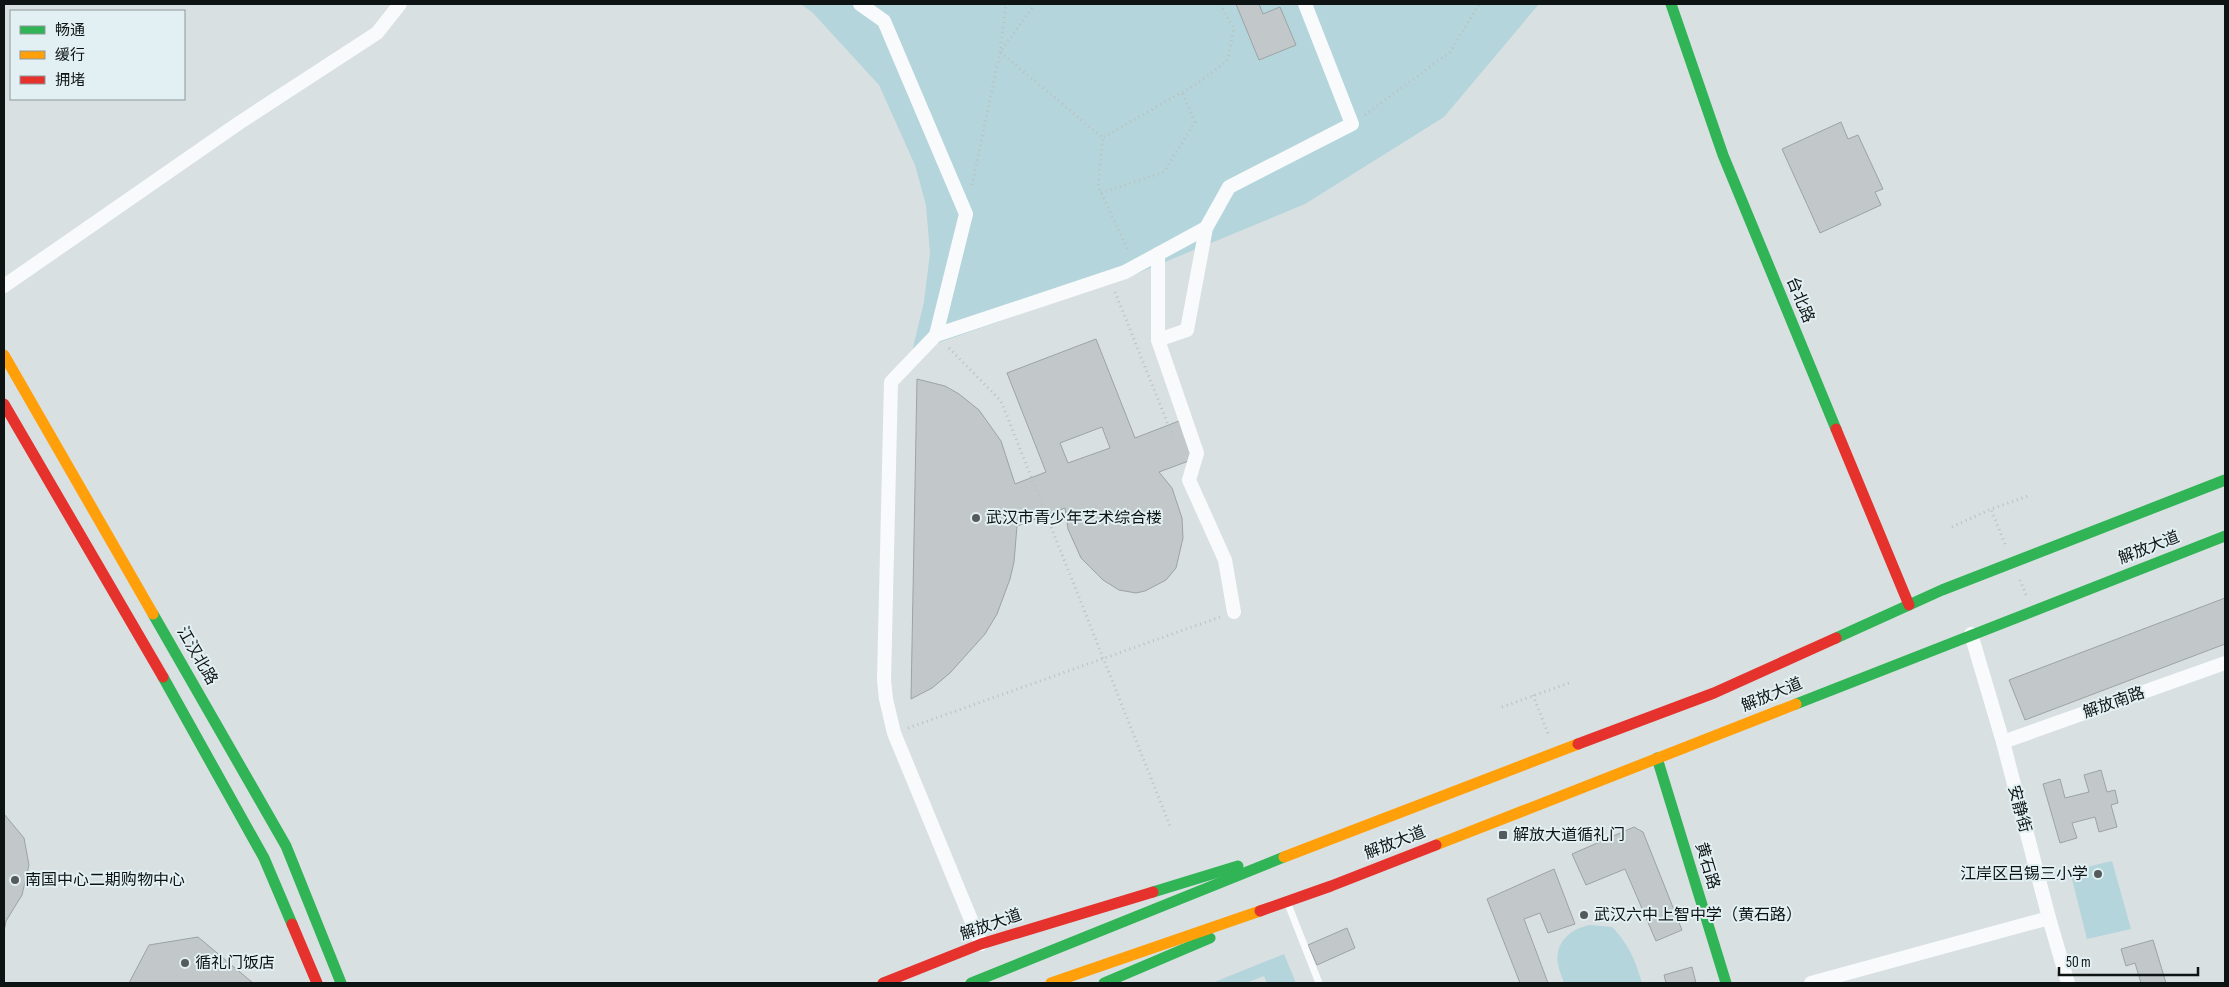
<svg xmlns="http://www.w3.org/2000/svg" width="2229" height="987" font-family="'Sofia Sans Condensed','Noto Sans SC',sans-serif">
	<rect width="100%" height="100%" fill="#d8e0e2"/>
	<g fill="#b3d5db">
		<polygon points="801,4 1539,4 1444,117 1305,204 1136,274 912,352 924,302 930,253 926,205 915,165 879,85 813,13"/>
		<polygon points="2112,861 2131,929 2087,939 2070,871"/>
		<path d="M1590 925 1612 927C1629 945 1635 959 1642 983H1564C1562 977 1559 970 1558 964 1554 942 1572 928 1590 925Z"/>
		<polygon points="1284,954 1296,983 1267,983 1264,976 1246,983 1212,983"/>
	</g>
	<g fill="#c2c8ca" stroke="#9da3a4" fill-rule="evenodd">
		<polygon points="1236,4 1259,4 1263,14 1280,7 1296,45 1259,60"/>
		<polygon points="1841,122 1848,139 1858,135 1883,189 1875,192 1881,205 1820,233 1782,149"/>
		<path d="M1096 339 1135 438 1179 421 1194 459 1159 472 1172 488 1182 518 1183 538 1176 568 1166 580 1145 591 1136 593 1119 590 1103 580 1081 558 1068 529 1065 508 1017 526 1014 562 1010 579 997 614 985 634 950 673 932 688 911 699 917 379 945 386 959 394 979 410 1001 441 1015 484 1046 472 1007 373ZM1102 427 1110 448 1068 463 1060 443Z"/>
		<polygon points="2225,598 2225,644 2025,720 2009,680"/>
		<polygon points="2101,770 2107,792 2115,790 2118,803 2111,805 2117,827 2099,832 2095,817 2072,823 2077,838 2060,843 2043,784 2060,779 2065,798 2089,792 2084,775"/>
		<polygon points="4,814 24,838 29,865 22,895 6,921 4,932"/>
		<polygon points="1634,827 1643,832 1682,930 1656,941 1625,869 1586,885 1572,854"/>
		<polygon points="1554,869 1575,924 1548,933 1540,913 1524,919 1548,983 1520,983 1487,899"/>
		<polygon points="1347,928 1355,948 1317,965 1308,945"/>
		<polygon points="198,937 253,983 129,983 149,945"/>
		<polygon points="2153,940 2166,983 2141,983 2135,963 2126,966 2121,949"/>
		<polygon points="1692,967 1696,983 1666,983 1664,975"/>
	</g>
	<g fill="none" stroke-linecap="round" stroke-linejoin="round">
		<g stroke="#bdc0c0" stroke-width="3" stroke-dasharray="1 4" stroke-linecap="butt">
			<polyline points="1035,4 1000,52 1103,138 1098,186 1129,252"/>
			<polyline points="1365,115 1450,52 1479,4"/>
			<polyline points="1104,137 1198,83 1227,61 1234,29 1220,4"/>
			<polyline points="972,185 1000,52 1006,4"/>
			<polyline points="1101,193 1164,172 1195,122 1182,92"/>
			<polyline points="1115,292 1173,437"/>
			<polyline points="949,348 1001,401 1170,826"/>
			<polyline points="1952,527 1991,509"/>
			<polyline points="2005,544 1991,509 2031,495"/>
			<polyline points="2020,580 2026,595"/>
			<polyline points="1533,695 1549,736"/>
			<polyline points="1502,707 1569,683"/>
			<polyline points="908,728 1220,617"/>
		</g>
		<polyline stroke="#f9fafb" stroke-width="7" points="1288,904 1319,983"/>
		<g stroke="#f9fafb" stroke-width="14">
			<polyline points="860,4 884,21 966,214 936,335 891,382 884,680 886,699 894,733 981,944"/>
			<polyline points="1158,254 1158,340"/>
			<polyline points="4,286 239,123 377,33 400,4"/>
			<polyline points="936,335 1125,272 1206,228"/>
			<polyline points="1234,612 1225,560 1189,480 1197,453 1158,340 1187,330 1206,228 1229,187 1352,124 1305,4"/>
			<polyline points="1971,634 2003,742 2049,918 2068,983"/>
			<polyline points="2003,742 2225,663"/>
			<polyline points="1811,983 2049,918"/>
		</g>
		<g stroke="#30b455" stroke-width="11">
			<polyline points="1671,4 1723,155 1836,429"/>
			<polyline points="153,614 286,846 341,983"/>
			<polyline points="1836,638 1942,590 2225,480"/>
			<polyline points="163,677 264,858 292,924"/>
			<polyline points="1796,704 2225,536"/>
			<polyline points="1657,758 1726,983"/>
			<polyline points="1153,892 1238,866"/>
			<polyline points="971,983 1284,857"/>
			<polyline points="1104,983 1210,938"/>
		</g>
		<g stroke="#ff9f0a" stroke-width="11">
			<polyline points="4,355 153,614"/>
			<polyline points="1436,845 1796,704"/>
			<polyline points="1284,857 1578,744"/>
			<polyline points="1051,983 1260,911"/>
		</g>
		<g stroke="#e5322d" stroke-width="11">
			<polyline points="4,404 163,677"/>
			<polyline points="1836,429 1909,605"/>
			<polyline points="1578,744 1714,693 1836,638"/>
			<polyline points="1260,911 1331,886 1436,845"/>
			<polyline points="292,924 317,983"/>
			<polyline points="883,983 981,944 1153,892"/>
		</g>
	</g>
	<g fill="#555b5c" stroke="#e2f0f3" stroke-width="2">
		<circle cx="976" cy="518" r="5"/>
		<rect x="1498" y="830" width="10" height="10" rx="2.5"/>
		<circle cx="2098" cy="874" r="5"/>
		<circle cx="15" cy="880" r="5"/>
		<circle cx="1584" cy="915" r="5"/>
		<circle cx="185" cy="963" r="5"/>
	</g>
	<g text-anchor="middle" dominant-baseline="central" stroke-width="4" stroke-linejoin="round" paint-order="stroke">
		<g font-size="16" fill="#0e1314" stroke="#e2f0f3">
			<text transform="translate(1800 300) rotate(68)">台北路</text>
			<text transform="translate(2149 548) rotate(-21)">解放大道</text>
			<text transform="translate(197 656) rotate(60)">江汉北路</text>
			<text transform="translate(1772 695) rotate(-22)">解放大道</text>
			<text transform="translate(2114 703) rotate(-19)">解放南路</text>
			<text transform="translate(2019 809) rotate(75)">安静街</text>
			<text transform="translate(1395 843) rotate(-21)">解放大道</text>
			<text transform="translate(1707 866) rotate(73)">黄石路</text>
			<text transform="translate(991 925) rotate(-19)">解放大道</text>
		</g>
		<g font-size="16" fill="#0e1314" stroke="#e2f0f3" text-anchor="start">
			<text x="986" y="518">武汉市青少年艺术综合楼</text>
			<text x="1513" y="835">解放大道循礼门</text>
			<text x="2088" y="874" text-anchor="end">江岸区吕锡三小学</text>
			<text x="25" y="880">南国中心二期购物中心</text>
			<text x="1594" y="915">武汉六中上智中学（黄石路）</text>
			<text x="195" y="963">循礼门饭店</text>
		</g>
	</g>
	<rect width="2229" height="987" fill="none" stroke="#0e1314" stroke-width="10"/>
	<rect x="10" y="10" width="175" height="90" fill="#e2f0f3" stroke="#8d989a"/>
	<rect x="20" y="26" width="25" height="8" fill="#30b455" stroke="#8d989a"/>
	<text x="55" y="35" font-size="15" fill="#0e1314">畅通</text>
	<rect x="20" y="51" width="25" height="8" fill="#ff9f0a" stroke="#8d989a"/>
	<text x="55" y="60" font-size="15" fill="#0e1314">缓行</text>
	<rect x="20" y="76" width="25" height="8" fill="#e5322d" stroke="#8d989a"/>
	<text x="55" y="85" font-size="15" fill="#0e1314">拥堵</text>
	<path d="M2059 967v8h139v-8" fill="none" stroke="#0e1314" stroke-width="2.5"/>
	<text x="2066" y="967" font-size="15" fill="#0e1314" stroke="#e2f0f3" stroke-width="4" paint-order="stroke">50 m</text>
</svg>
